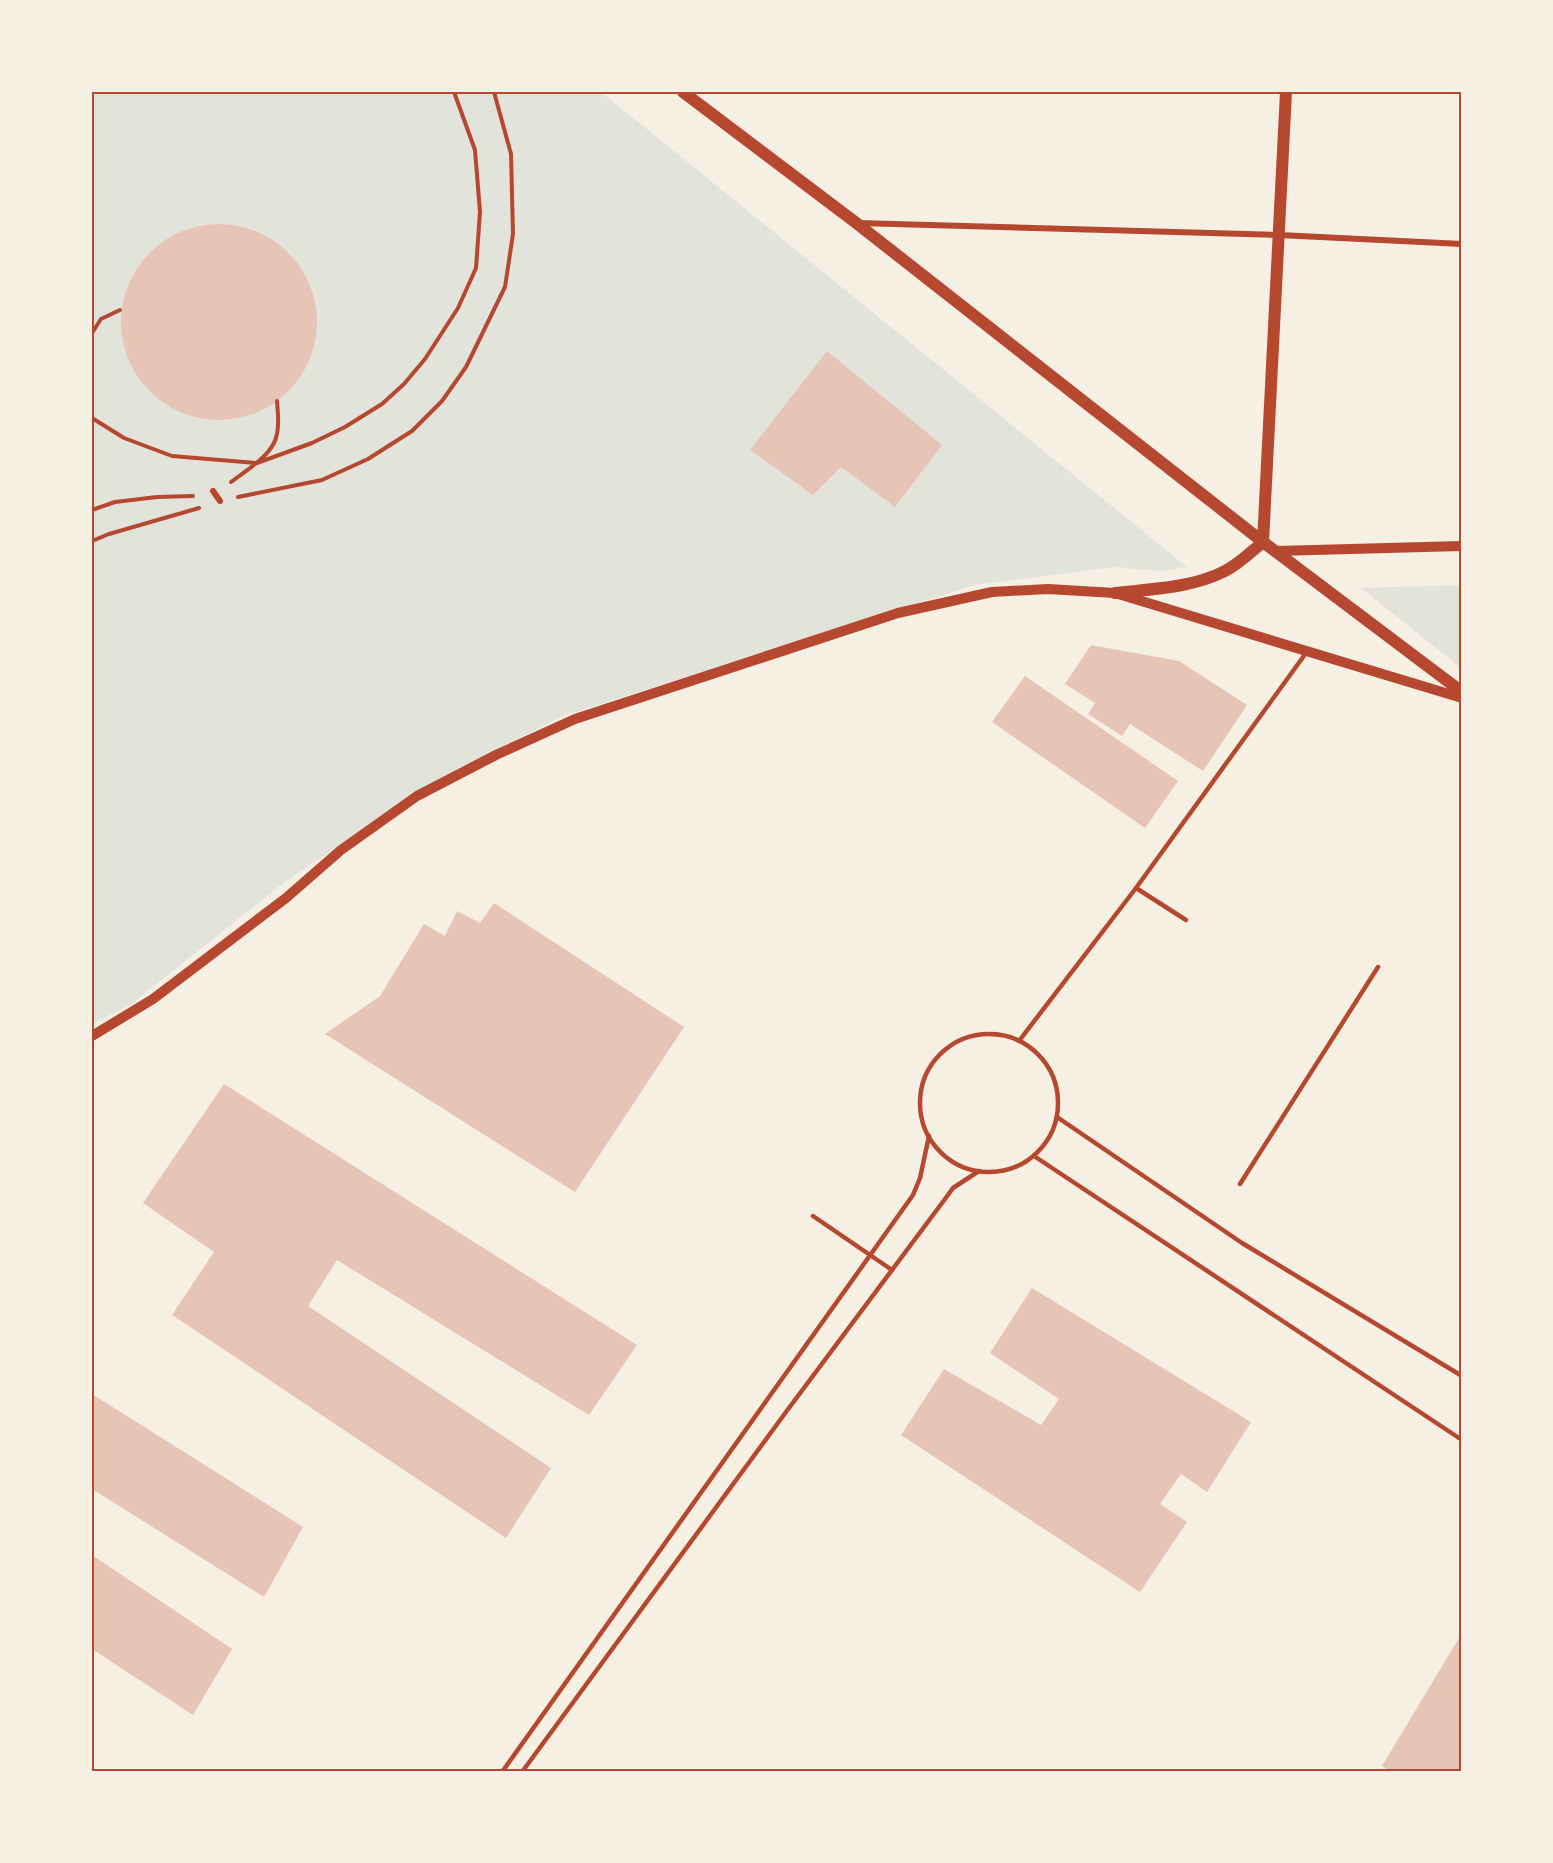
<svg xmlns="http://www.w3.org/2000/svg" width="1553" height="1863" font-family="'Golos Text',sans-serif">
	<rect width="100%" height="100%" fill="#f6efe4"/>
	<g fill="#e2e4dc">
		<polygon points="92,92 601,92 1187,567 1160,571 1115,567 975,585 560,717 422,790 282,884 130,1005 92,1024"/>
		<polygon points="1461,585 1461,668 1361,588"/>
	</g>
	<g fill="#e6c5b7">
		<circle cx="219" cy="322" r="98"/>
		<polygon points="827,351 942,445 895,507 841,467 813,495 750,450"/>
		<polygon points="1091,645 1179,661 1247,705 1203,771 1130,724 1122,736 1088,714 1095,703 1065,684"/>
		<polygon points="1025,676 1178,781 1145,828 992,722"/>
		<polygon points="494,903 684,1027 575,1192 325,1034 380,996 424,924 445,936 457,911 480,923"/>
		<polygon points="224,1084 637,1345 589,1415 337,1260 308,1306 551,1468 506,1538 172,1315 214,1252 143,1203"/>
		<polygon points="1032,1288 1251,1422 1207,1492 1181,1474 1160,1504 1187,1522 1140,1592 901,1435 944,1369 1041,1425 1059,1399 990,1353"/>
		<polygon points="92,1394 303,1527 264,1597 92,1489"/>
		<polygon points="92,1555 232,1649 193,1715 92,1649"/>
		<polygon points="1462,1633 1462,1772 1391,1772 1382,1766"/>
	</g>
	<g fill="none" stroke-linecap="round" stroke-linejoin="round">
		<g stroke="#b5482f" stroke-width="4">
			<polyline points="92,333 101,319 120,310"/>
			<polyline points="92,418 124,438 172,456 257,463 312,443 345,427 382,404 404,384 425,359 458,308 476,268 480,212 475,150 454,92"/>
			<path d="M231 482C244 472 266 459 274 443 280 431 278 414 277 401"/>
			<polyline points="238,497 322,480 368,459 412,431 442,401 466,367 505,287 513,234 511,154 494,92"/>
			<polyline points="92,510 115,502 157,497 193,496"/>
			<polyline points="92,541 109,534 199,508"/>
		</g>
		<g stroke="#b5482f" stroke-width="4.5">
			<polyline points="1136,888 1186,920"/>
			<circle cx="989" cy="1103" r="69"/>
			<polyline points="1019,1041 1136,888 1306,653"/>
			<polyline points="1057,1117 1242,1243 1462,1376"/>
			<polyline points="1034,1156 1462,1440"/>
			<polyline points="1240,1184 1378,967"/>
			<polyline points="813,1216 892,1270"/>
			<polyline points="502,1772 913,1195 920,1178 929,1136"/>
			<polyline points="522,1772 786,1412 945,1199 953,1188 979,1171"/>
		</g>
		<g stroke="#b5482f" stroke-width="6">
			<polyline points="858,223 1279,235 1462,244"/>
			<polyline points="213,491 220,501"/>
		</g>
		<g stroke="#b5482f" stroke-width="10">
			<polyline points="1276,551 1462,546"/>
			<polyline points="92,1036 153,999 286,898 341,850 417,796 496,755 575,719 898,613 992,592 1048,589 1115,593 1462,698"/>
		</g>
		<g stroke="#b5482f" stroke-width="12">
			<polyline points="683,92 855,222 1263,542 1462,692"/>
			<path d="M1115 593C1151 589 1192 588 1225 571 1239 564 1251 552 1263 542L1286 92"/>
		</g>
	</g>
	<rect width="1553" height="1863" fill="none" stroke="#f6efe4" stroke-width="186"/>
	<rect x="93" y="93" width="1367" height="1677" fill="none" stroke="#b5482f" stroke-width="2"/>
</svg>
